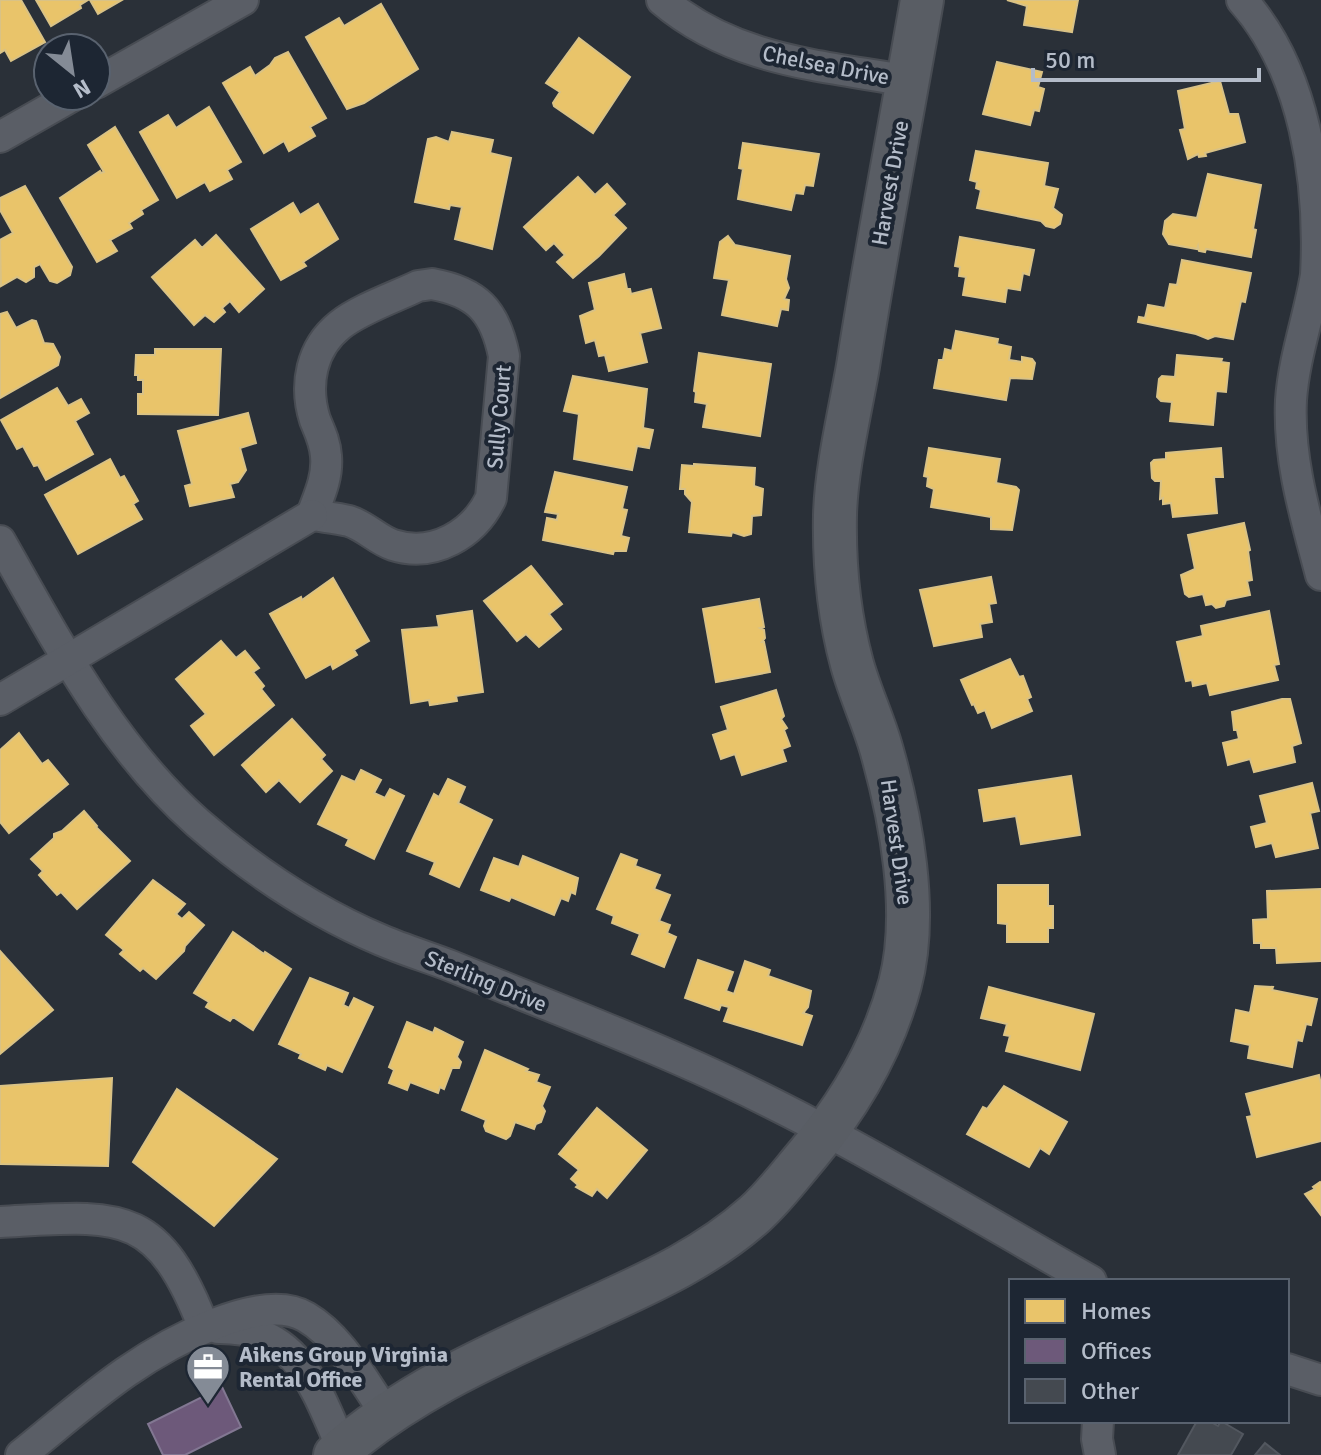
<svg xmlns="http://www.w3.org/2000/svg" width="1321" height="1455" font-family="Signika,sans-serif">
	<rect width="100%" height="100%" fill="#2a3038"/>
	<g fill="#e9c46a" stroke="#d9c286" stroke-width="2">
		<polygon points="0,0 21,0 45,42 11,61 5,50 0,53"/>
		<polygon points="36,0 88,0 80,5 81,8 51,26"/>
		<polygon points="90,0 122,0 98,14"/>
		<polygon points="1007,0 1078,0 1072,32 1024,25 1027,6"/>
		<polygon points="381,4 418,69 364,103 347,109 306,37 339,18 344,26"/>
		<polygon points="579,38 630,77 593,133 554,106 553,103 560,92 546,83"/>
		<polygon points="288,52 326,118 310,127 315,136 289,151 284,141 264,153 223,83 250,67 255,76 270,65 275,58"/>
		<polygon points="997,62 1042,72 1038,87 1044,89 1039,111 1034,110 1030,125 983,114"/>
		<polygon points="1220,81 1229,114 1238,114 1245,142 1205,153 1206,156 1199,157 1198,154 1188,159 1180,130 1185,129 1178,91"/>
		<polygon points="209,107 241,162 227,170 232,179 210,191 205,182 177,198 140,132 168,115 176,128"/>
		<polygon points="115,127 158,200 141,210 143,214 129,223 132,228 110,240 117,251 97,262 60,198 100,171 101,173 104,172 88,145"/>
		<polygon points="452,132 493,140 490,153 511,158 492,249 455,239 462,207 450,205 449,209 415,202 428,139 436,137 449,142"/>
		<polygon points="743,143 819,154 813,186 805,185 803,194 795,193 791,210 738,199 743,169 739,168"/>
		<polygon points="976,151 1048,163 1044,186 1058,189 1053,208 1062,215 1060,224 1054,228 1046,226 1041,221 977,208 981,190 976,188 977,182 970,180"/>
		<polygon points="1208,174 1261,185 1253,229 1256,230 1251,257 1206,249 1205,252 1199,251 1198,246 1197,249 1169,244 1163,234 1165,221 1173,214 1197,218"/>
		<polygon points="578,177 595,195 607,184 625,204 613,215 626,228 599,256 573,278 557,262 565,255 554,243 546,250 524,227"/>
		<polygon points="25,186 72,267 70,275 57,283 50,281 40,264 34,267 34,277 26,282 17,277 1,286 0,240 13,233 0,210 0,198"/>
		<polygon points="293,203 300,215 318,204 338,239 303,262 306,266 281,280 251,229"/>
		<polygon points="216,235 264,289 239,312 230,301 222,308 225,312 214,322 205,315 194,325 152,277 195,240 202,248"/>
		<polygon points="728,236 735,245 790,256 786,279 789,288 784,299 789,300 788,310 781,309 777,326 722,315 729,280 714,278 720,242"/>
		<polygon points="960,237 1034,250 1029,275 1023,273 1020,290 1007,288 1005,302 963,295 966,277 959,276 960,267 955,266"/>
		<polygon points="1182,260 1251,273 1245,302 1241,301 1233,339 1215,336 1208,339 1196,334 1138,322 1139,317 1145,318 1148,305 1165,308 1170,284 1177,285"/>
		<polygon points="624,274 627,289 630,289 631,294 651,289 661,328 640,333 647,362 609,371 605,355 599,356 595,340 586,343 580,316 595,310 589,283"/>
		<polygon points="7,312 16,328 32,320 36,321 44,343 53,344 60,357 58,365 0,398 0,314"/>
		<polygon points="956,331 998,339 997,344 1011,347 1009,360 1022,362 1022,357 1032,359 1035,363 1032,379 1010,378 1006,400 934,388 939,360 943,360 945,349 952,351"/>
		<polygon points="155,349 221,349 218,415 138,414 138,394 143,394 143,380 138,380 138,375 135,375 136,355 155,355"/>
		<polygon points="699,353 771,364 760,436 703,427 707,404 695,402 696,392 694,391"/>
		<polygon points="1177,355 1222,359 1221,362 1229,363 1226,392 1216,391 1213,425 1170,421 1172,402 1161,401 1157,397 1159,379 1162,376 1175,377"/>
		<polygon points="573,376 647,389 643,428 653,430 649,448 637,446 632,470 574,459 579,414 564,411"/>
		<polygon points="57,388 68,406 81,399 89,413 75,421 93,454 46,480 38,465 34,466 23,446 17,449 1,420"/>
		<polygon points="248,413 256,443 240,448 246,470 238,482 230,484 234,497 190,506 185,486 192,484 178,431"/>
		<polygon points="929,448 1000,459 996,483 1016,487 1019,490 1012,530 991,529 991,517 931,507 934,489 927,486 928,477 924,476"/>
		<polygon points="1221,448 1223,477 1214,477 1217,513 1173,517 1171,503 1163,504 1163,498 1160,499 1161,481 1155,481 1152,478 1151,463 1154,460 1166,459 1166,453"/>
		<polygon points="110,459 120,478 124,476 138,501 133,504 142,519 78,554 45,495"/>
		<polygon points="694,464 755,468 754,486 763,489 761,515 752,516 751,534 744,536 732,532 731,536 689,532 692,502 685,494 685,489 680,489 682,465 694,466"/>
		<polygon points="555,472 627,487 622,509 627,510 621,536 629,538 626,551 614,551 613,554 543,540 547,518 557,520 558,514 545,512"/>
		<polygon points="1244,523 1250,550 1248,551 1252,580 1247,581 1250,595 1226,600 1224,606 1216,608 1212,604 1206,605 1203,594 1189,597 1185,594 1181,575 1195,569 1188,535"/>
		<polygon points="531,566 562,604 549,614 561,629 539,647 526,634 517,641 484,601"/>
		<polygon points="991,577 996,603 989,604 992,622 980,624 982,637 934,646 920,590"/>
		<polygon points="333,578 369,641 354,650 357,655 333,669 331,664 306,678 270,614 301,597 302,600"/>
		<polygon points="759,599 764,627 760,628 764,630 765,638 762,642 764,642 770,672 716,682 703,609"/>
		<polygon points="472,611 483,692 456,696 457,701 430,705 429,700 411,703 402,630 439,627 437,616"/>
		<polygon points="1269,611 1279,664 1274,665 1278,680 1210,695 1207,683 1193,686 1192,680 1186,681 1177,642 1203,636 1201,626"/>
		<polygon points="221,641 236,658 245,651 259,668 253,672 264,686 261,689 274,705 214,755 191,726 206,714 176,679"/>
		<polygon points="1010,659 1019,677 1023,676 1031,697 1027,699 1032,711 992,728 985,710 978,713 974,704 972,705 961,680"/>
		<polygon points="776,690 784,716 781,719 787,728 784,730 790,746 782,749 786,761 742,775 735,754 721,759 713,735 728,730 721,707"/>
		<polygon points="1282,699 1290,699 1301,743 1292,746 1295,762 1254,772 1250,759 1228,765 1223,743 1239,739 1237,730 1234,730 1232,712"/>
		<polygon points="292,719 325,755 321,759 332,771 300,802 279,780 266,792 242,765"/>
		<polygon points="19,733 42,764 48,760 68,784 9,833 0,822 0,750"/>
		<polygon points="361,770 381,780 374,793 385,798 390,789 404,796 374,859 346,845 349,839 318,824 342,776 355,782"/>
		<polygon points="1071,776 1080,835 1021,844 1016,816 984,821 979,790"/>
		<polygon points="448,779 465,787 458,803 492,820 459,887 430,874 435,862 407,851 434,794 439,797"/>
		<polygon points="1312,783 1319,811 1310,813 1318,848 1276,857 1272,843 1256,847 1251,827 1267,823 1260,796"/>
		<polygon points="84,811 97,826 96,827 130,861 77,909 61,892 57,895 39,875 43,871 31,859 54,838 54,834 62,831"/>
		<polygon points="621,854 637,860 635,866 660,875 654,889 670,895 659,921 670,925 667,933 676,937 664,967 632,954 640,934 612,923 614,916 597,909"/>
		<polygon points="523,856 578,878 575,894 571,892 568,901 561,898 554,915 511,897 509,901 481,890 494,858 519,867"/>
		<polygon points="153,880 185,904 176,914 182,919 189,912 204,925 185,946 184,951 156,979 143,968 140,971 120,954 124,950 106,935"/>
		<polygon points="998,885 1048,885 1048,906 1053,906 1053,928 1048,928 1048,942 1007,942 1007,924 998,923"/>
		<polygon points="1321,889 1321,961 1277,963 1276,948 1261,948 1261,943 1254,943 1253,920 1268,919 1267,891"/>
		<polygon points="233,932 264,954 265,952 291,969 253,1030 233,1017 230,1021 206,1007 209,1002 194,993"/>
		<polygon points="0,951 53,1010 0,1054"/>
		<polygon points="698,960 733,972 726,991 734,994 745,961 770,970 768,976 811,991 808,1007 803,1013 812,1016 802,1045 724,1021 729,1007 721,1005 719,1010 685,998"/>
		<polygon points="310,978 348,993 343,1005 349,1008 354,998 373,1007 342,1072 327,1065 325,1070 299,1058 301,1054 279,1044"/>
		<polygon points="1255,986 1273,987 1272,990 1317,999 1311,1025 1306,1024 1302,1041 1297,1040 1292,1067 1248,1058 1250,1045 1231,1041 1236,1010 1250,1013"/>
		<polygon points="989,987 1094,1014 1080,1070 1006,1051 1010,1036 1004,1035 1007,1024 981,1018"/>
		<polygon points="407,1022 433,1033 435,1028 463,1042 457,1057 461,1062 459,1068 452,1068 444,1089 440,1087 438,1093 410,1082 407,1090 389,1083 394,1070 389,1067"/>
		<polygon points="485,1050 528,1069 526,1071 539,1075 536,1082 550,1087 542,1106 545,1111 541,1122 536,1124 534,1129 515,1122 510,1136 506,1139 486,1131 484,1126 486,1120 462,1110"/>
		<polygon points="1319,1075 1321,1084 1321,1141 1257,1157 1247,1117 1252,1116 1246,1094"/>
		<polygon points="112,1078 108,1166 0,1164 0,1086"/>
		<polygon points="1004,1086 1067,1122 1049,1154 1040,1148 1029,1167 967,1134 983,1107 987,1109"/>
		<polygon points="177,1089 277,1159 214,1226 133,1162"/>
		<polygon points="597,1108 647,1150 607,1198 597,1189 592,1196 576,1187 578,1185 571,1179 579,1170 559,1154"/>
		<polygon points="1320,1182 1321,1183 1321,1215 1305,1194 1315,1189 1313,1187"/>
	</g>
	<polygon fill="#6d597a" stroke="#827792" stroke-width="2" points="222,1387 241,1427 185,1455 163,1455 148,1424"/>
	<g fill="#444950" stroke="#52575f" stroke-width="2">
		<polygon points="1197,1421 1209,1421 1218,1426 1221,1421 1243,1434 1231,1455 1178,1455"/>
		<polygon points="1265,1443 1280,1455 1255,1455"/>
	</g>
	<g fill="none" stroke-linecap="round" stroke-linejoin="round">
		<g stroke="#484c53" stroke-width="34">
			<g id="street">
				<path d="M662 0C734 61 819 65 908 81"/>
				<path d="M1242 0C1305 71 1321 181 1316 275 1309 317 1294 357 1291 400 1288 460 1306 518 1321 575"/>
				<polyline points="96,83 243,0"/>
				<polyline points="0,137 72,96"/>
				<path d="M432 284C477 292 495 311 504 356L491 498C474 534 434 558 393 545 378 540 365 526 349 521 337 518 324 517 312 515 319 496 328 477 326 456 325 442 320 432 315 420 304 385 311 348 340 325 360 309 395 297 418 286Z"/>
				<path d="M0 541C57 641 111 746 198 823 252 870 315 912 381 940 404 950 428 957 451 966 527 997 603 1026 678 1059 821 1121 955 1204 1091 1281"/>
				<polyline points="0,700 312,515"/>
				<path d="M0 1222C117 1216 157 1205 204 1328"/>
				<path d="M218 1328C297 1327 315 1386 342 1448"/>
				<polyline points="1287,1369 1321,1380"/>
				<polyline points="1098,1421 1097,1439 1100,1455"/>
				<path d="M21 1455C56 1427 90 1397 126 1372 165 1345 261 1290 306 1317 342 1338 364 1383 387 1415"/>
			</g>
		</g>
		<g stroke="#484c53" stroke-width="46">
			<path id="secondary" d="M335 1455C410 1388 505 1349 596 1307 653 1281 708 1256 755 1214 775 1196 791 1174 808 1154 850 1104 883 1047 900 984 919 913 901 818 881 748 873 720 860 693 852 664 839 616 834 565 835 515 836 470 850 412 858 366 877 244 901 122 922 0"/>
		</g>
		<use href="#street" stroke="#5a5e66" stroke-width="30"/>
		<use href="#secondary" stroke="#595d64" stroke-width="42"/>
	</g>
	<defs>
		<g id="office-pin" transform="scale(2.3)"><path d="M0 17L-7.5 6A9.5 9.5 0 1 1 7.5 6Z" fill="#848b96" stroke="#1d2633"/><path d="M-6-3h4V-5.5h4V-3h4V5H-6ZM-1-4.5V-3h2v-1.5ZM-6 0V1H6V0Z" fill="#fff"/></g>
	</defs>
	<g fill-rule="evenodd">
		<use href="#office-pin" x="208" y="1367"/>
	</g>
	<g text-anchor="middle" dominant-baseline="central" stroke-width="8" stroke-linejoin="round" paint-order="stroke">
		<g font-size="22" fill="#b4bcc9" stroke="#1d2633">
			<text transform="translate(826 65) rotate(11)">Chelsea Drive</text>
			<text transform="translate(890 183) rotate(-80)">Harvest Drive</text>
			<text transform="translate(499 417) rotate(-85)">Sully Court</text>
			<text transform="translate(897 842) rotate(82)">Harvest Drive</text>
			<text transform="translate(486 981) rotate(22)">Sterling Drive</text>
		</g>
		<g font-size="22" font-weight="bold" fill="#b4bcc9" stroke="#1d2633" text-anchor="start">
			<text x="239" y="1354">Aikens Group Virginia<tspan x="239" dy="25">Rental Office</tspan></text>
		</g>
	</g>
	<rect x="1009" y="1279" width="280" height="144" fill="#1d2633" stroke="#59626f" stroke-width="2"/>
	<rect x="1025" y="1299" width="40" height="24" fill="#e9c46a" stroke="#59626f" stroke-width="2"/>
	<text x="1081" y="1319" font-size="24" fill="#b4bcc9">Homes</text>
	<rect x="1025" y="1339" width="40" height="24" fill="#6d597a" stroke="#59626f" stroke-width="2"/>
	<text x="1081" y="1359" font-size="24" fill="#b4bcc9">Offices</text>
	<rect x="1025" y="1379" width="40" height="24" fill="#444950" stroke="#59626f" stroke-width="2"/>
	<text x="1081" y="1399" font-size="24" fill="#b4bcc9">Other</text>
	<g transform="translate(72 72) rotate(150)"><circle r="38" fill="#1d2633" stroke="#59626f" stroke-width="2"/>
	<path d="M0-6L14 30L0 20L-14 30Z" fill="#848b96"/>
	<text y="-12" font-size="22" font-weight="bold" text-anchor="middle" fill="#b4bcc9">N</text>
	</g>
	<path d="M1033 68v12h226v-12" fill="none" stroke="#b4bcc9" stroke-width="4"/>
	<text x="1045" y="68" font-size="24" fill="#b4bcc9" stroke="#1d2633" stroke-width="6" paint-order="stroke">50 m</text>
</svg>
